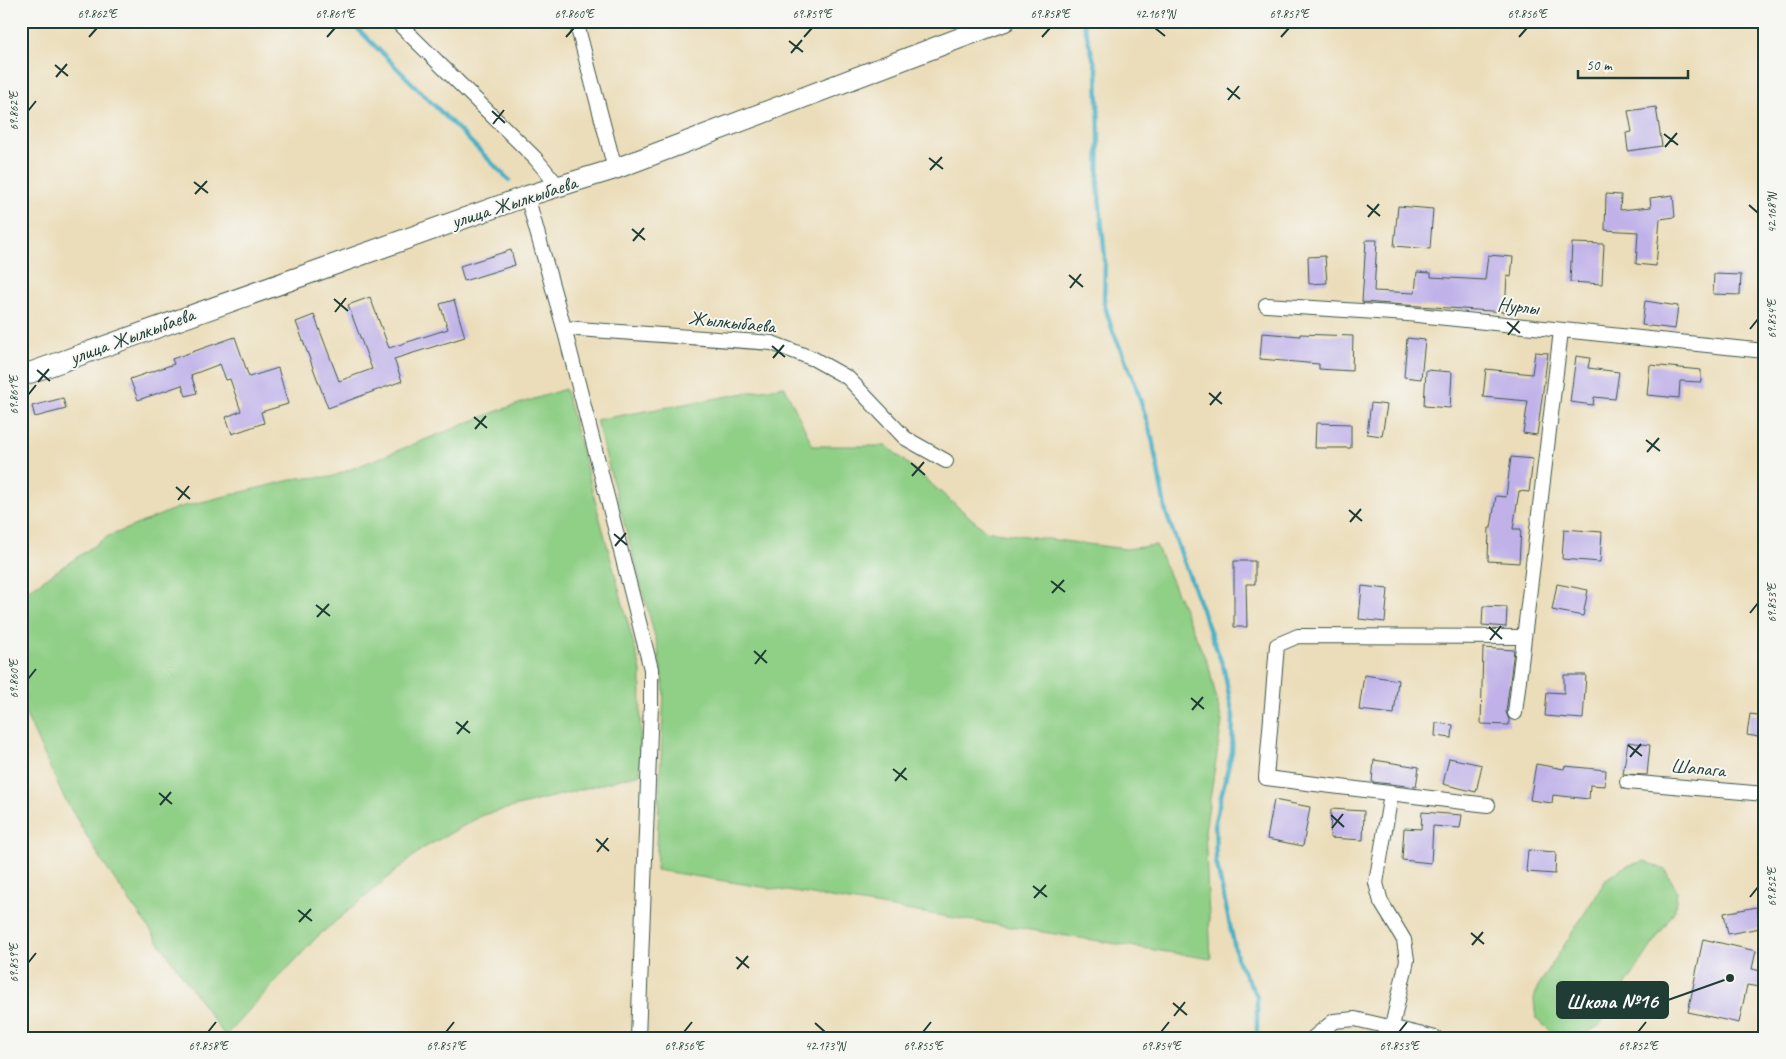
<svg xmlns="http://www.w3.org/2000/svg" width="1786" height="1059" font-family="Caveat,sans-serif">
	<rect width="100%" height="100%" fill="#f6f6f2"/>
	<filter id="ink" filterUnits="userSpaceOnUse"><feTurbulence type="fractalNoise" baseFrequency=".02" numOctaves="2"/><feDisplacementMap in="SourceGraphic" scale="10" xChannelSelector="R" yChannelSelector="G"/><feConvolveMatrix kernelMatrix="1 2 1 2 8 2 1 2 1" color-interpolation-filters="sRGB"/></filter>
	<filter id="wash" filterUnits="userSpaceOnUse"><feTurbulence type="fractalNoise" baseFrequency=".0096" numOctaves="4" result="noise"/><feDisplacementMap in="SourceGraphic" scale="20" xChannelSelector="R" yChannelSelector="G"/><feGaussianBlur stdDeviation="1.12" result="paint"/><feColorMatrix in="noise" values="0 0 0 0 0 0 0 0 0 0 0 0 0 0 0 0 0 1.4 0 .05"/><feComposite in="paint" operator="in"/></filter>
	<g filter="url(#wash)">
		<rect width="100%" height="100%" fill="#ebddb9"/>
		<g fill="#8fcf86" stroke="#57865d">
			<polygon points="784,386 813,446 887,446 986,531 1126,549 1156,545 1209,667 1222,722 1205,831 1211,959 656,870 664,690 657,644 596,420"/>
			<polygon points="565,389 641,671 640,774 483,815 422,849 317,937 225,1036 103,863 63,796 21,704 21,595 107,537 177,508 299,478 331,477 500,410"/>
			<polygon points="1645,861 1665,870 1677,890 1675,910 1599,1026 1577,1038 1571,1038 1556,1035 1536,1019 1534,1000 1537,988 1607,878 1626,866"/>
		</g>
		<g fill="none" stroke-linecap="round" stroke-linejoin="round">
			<g stroke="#45afc4" stroke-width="4.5">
				<polyline points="350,21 509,180"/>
				<polyline points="1083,21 1097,72 1099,135 1098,185 1105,258 1104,303 1112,329 1135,383 1152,438 1166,513 1224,669 1233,717 1232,752 1215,821 1216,861 1238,962 1257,996 1257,1038"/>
			</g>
		</g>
		<g id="blocks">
			<g fill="#c0b2e9">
				<polygon points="1656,107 1662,146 1628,151 1626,133 1632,132 1628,111"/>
				<polygon points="1606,194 1621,195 1620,210 1651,207 1650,198 1673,195 1675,217 1660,219 1656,266 1636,264 1638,232 1605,230"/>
				<polygon points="1398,206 1433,209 1430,249 1394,246"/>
				<polygon points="1366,240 1377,240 1374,291 1415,293 1417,272 1431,273 1431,277 1485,280 1488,255 1513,257 1511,277 1507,276 1505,312 1362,302"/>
				<polygon points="1572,243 1604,244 1602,284 1570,282"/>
				<polygon points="511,250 515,265 464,281 460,266"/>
				<polygon points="1325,256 1327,283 1309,284 1308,257"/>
				<polygon points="1714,274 1741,275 1740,295 1713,294"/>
				<polygon points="370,297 389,348 448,329 440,304 454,300 465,337 394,359 402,381 328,408 296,322 314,315 339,381 372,369 348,305"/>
				<polygon points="1645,301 1678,306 1675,329 1642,325"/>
				<polygon points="1262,333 1300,336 1300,334 1353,336 1352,371 1319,369 1319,364 1260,359"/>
				<polygon points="235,337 249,377 278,368 288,404 261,412 264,423 232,434 226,417 241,411 230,379 226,380 220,364 191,375 197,393 186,396 182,385 138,400 130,379 174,364 172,359"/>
				<polygon points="1407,338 1425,340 1421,379 1404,377"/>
				<polygon points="1535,352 1548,353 1537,435 1523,433 1528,401 1483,397 1486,369 1532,374"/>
				<polygon points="1576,356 1590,358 1588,368 1619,372 1615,399 1594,397 1593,405 1570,402"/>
				<polygon points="1650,365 1701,370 1701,382 1680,381 1679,398 1647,395"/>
				<polygon points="1426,370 1452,372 1450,408 1424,406"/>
				<polygon points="63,398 66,409 35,417 32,406"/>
				<polygon points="1371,403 1387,405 1382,436 1367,434"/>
				<polygon points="1316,423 1351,424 1351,448 1315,448"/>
				<polygon points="1511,457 1533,459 1529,492 1519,491 1513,529 1521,529 1519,563 1488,561 1489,528 1491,528 1496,496 1506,497"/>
				<polygon points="1564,529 1602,532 1600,562 1562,559"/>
				<polygon points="1234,561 1255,561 1255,584 1246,584 1247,627 1234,627"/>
				<polygon points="1557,584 1588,590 1583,616 1552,610"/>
				<polygon points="1362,586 1388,589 1385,622 1359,619"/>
				<polygon points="1483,606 1507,607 1506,627 1482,625"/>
				<polygon points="1483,648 1514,650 1506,712 1509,720 1509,725 1481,724"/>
				<polygon points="1364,675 1398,680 1394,714 1359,710"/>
				<polygon points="1564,675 1586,675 1583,719 1545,716 1547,692 1564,693"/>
				<polygon points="1750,714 1765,716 1765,738 1747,735"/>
				<polygon points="1436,723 1453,725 1452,738 1435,736"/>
				<polygon points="1628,742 1650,745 1647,775 1623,774"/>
				<polygon points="1449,758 1482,765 1476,792 1443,784"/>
				<polygon points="1374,760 1419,767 1416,787 1372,782"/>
				<polygon points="1536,764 1564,769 1565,766 1606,770 1605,786 1590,785 1589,799 1553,795 1552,803 1530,800"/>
				<polygon points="1274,800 1310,807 1303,846 1267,839"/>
				<polygon points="1331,809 1364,811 1363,840 1330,838"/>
				<polygon points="1422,812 1462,815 1460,828 1433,826 1431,863 1402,860 1404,828 1421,829"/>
				<polygon points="1528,850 1556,852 1555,874 1526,872"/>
				<polygon points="1757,907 1760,928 1728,934 1724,913"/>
				<polygon points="1703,939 1756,951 1752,969 1765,972 1765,988 1747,985 1739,1023 1688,1012"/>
			</g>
		</g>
	</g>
	<g filter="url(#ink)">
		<use href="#blocks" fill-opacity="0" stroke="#3e5548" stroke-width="1"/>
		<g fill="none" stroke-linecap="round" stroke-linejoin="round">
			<g stroke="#3e5548" stroke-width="16">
				<g id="street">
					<polyline points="396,21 535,158 559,187"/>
					<polyline points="576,21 615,169"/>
					<polyline points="527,196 564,328 651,669 651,705 638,1038"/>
					<polyline points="1266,305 1408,314 1765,351"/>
					<polyline points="564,328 772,343 814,359 848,378 905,438 946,461"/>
					<polyline points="1515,713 1561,331"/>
					<polyline points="1627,782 1765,794"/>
					<polyline points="1391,794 1376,883 1381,902 1404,940 1407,960 1392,1027"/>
					<polyline points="1488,805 1266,778 1277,645 1298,636 1524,637"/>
					<polyline points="1313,1038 1334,1021 1355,1019 1436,1038"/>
				</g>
			</g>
			<g stroke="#3e5548" stroke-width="22">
				<polyline id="secondary" points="21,376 527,196 615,169 1005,21"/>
			</g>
			<use href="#street" stroke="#fff" stroke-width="14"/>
			<use href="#secondary" stroke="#fff" stroke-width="20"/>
		</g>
	</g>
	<path fill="none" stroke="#1f3d34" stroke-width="2" d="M1155 28 1165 36M89 37 97 28M327 37 335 28M566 37 574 28M804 37 812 28M1042 37 1050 28M1281 37 1289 28M1519 37 1527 28M789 41 803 52M791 53 802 40M55 65 68 76M56 77 67 64M1227 88 1240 99M1228 100 1239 86M28 111 36 101M492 111 505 123M493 124 504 110M1664 134 1678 145M1665 147 1677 133M929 158 943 169M930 170 942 157M194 182 208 193M195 194 207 181M1367 205 1380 216M1749 205 1758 213M1368 217 1379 204M632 229 645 240M633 241 644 228M1069 275 1083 287M1070 288 1081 274M334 299 348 311M335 312 346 298M1507 322 1520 333M1750 329 1758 319M1508 335 1519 321M772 346 785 357M773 358 784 345M37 370 50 381M38 382 49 369M1209 393 1222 404M28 395 36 385M1210 405 1221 392M474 417 487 428M475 429 486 416M1646 440 1660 451M1647 452 1659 438M911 463 925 475M912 476 924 462M176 487 190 499M178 500 189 486M1349 510 1362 521M1350 522 1361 509M614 534 627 545M615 546 626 533M1051 581 1065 592M1052 593 1064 580M316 605 330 616M1750 613 1758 603M317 617 329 604M1489 627 1502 639M1490 640 1501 626M754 651 767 663M755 664 766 650M28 679 36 669M1191 698 1204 709M1192 710 1203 697M456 722 470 733M457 734 468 721M1628 745 1642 756M1630 757 1641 744M893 769 907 780M895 781 906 768M159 793 172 804M160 805 171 792M1331 815 1344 827M1332 828 1343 814M596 839 609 851M597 852 608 838M1033 886 1047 897M1750 897 1758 887M1034 898 1046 885M298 910 312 921M299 922 311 909M1471 933 1484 944M1472 945 1483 932M736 957 749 968M28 963 36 953M737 969 748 956M1173 1003 1187 1015M1174 1016 1185 1002M815 1023 825 1032M208 1032 216 1022M446 1032 454 1022M684 1032 692 1022M923 1032 931 1022M1161 1032 1169 1022M1399 1032 1407 1022M1638 1032 1646 1022"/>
	<g text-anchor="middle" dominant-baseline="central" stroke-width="4" stroke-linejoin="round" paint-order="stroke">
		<g font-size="20" fill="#1f3d34" stroke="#f6f6f2">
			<text transform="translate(514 202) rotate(-18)">улица Жылкыбаева</text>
			<text transform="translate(1518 306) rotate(6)">Нурлы</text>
			<text transform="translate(732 322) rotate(6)">Жылкыбаева</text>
			<text transform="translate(132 336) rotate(-20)">улица Жылкыбаева</text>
			<text transform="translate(1698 768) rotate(5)">Шапага</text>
		</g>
	</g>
	<path fill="none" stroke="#1f3d34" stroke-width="2" d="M1730 978L1668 1000"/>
	<circle fill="#1f3d34" stroke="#f6f6f2" stroke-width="2" cx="1730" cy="978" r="5"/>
	<rect fill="#1f3d34" stroke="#1f3d34" stroke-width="2" x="1557" y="982" width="111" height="36" rx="5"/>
	<g font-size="21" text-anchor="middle" font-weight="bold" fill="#fff">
		<text x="1612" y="1008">Школа №16</text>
	</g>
	<rect width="1786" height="1059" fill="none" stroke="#f6f6f2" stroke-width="55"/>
	<path d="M1578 70v8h110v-8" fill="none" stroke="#1f3d34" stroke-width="2.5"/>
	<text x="1586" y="70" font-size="15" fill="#1f3d34" stroke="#f6f6f2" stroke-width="4" paint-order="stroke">50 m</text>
	<rect x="28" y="28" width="1730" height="1004" fill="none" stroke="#1f3d34" stroke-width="2"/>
	<g font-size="12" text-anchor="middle" fill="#1f3d34">
		<text x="97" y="18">69.862°E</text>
		<text x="335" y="18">69.861°E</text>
		<text x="574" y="18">69.860°E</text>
		<text x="812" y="18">69.859°E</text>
		<text x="1050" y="18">69.858°E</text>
		<text x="1155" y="18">42.169°N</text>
		<text x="1289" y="18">69.857°E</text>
		<text x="1527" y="18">69.856°E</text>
		<text transform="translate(14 111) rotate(-90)" y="4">69.862°E</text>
		<text transform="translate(1772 213) rotate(-90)" y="4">42.168°N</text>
		<text transform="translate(1772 319) rotate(-90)" y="4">69.854°E</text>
		<text transform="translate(14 395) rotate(-90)" y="4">69.861°E</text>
		<text transform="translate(1772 603) rotate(-90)" y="4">69.853°E</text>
		<text transform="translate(14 679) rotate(-90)" y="4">69.860°E</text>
		<text transform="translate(1772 887) rotate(-90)" y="4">69.852°E</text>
		<text transform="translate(14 963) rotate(-90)" y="4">69.859°E</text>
		<text x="208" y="1050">69.858°E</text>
		<text x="446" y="1050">69.857°E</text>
		<text x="684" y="1050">69.856°E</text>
		<text x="825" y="1050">42.173°N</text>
		<text x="923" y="1050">69.855°E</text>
		<text x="1161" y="1050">69.854°E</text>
		<text x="1399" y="1050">69.853°E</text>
		<text x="1638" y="1050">69.852°E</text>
	</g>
</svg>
